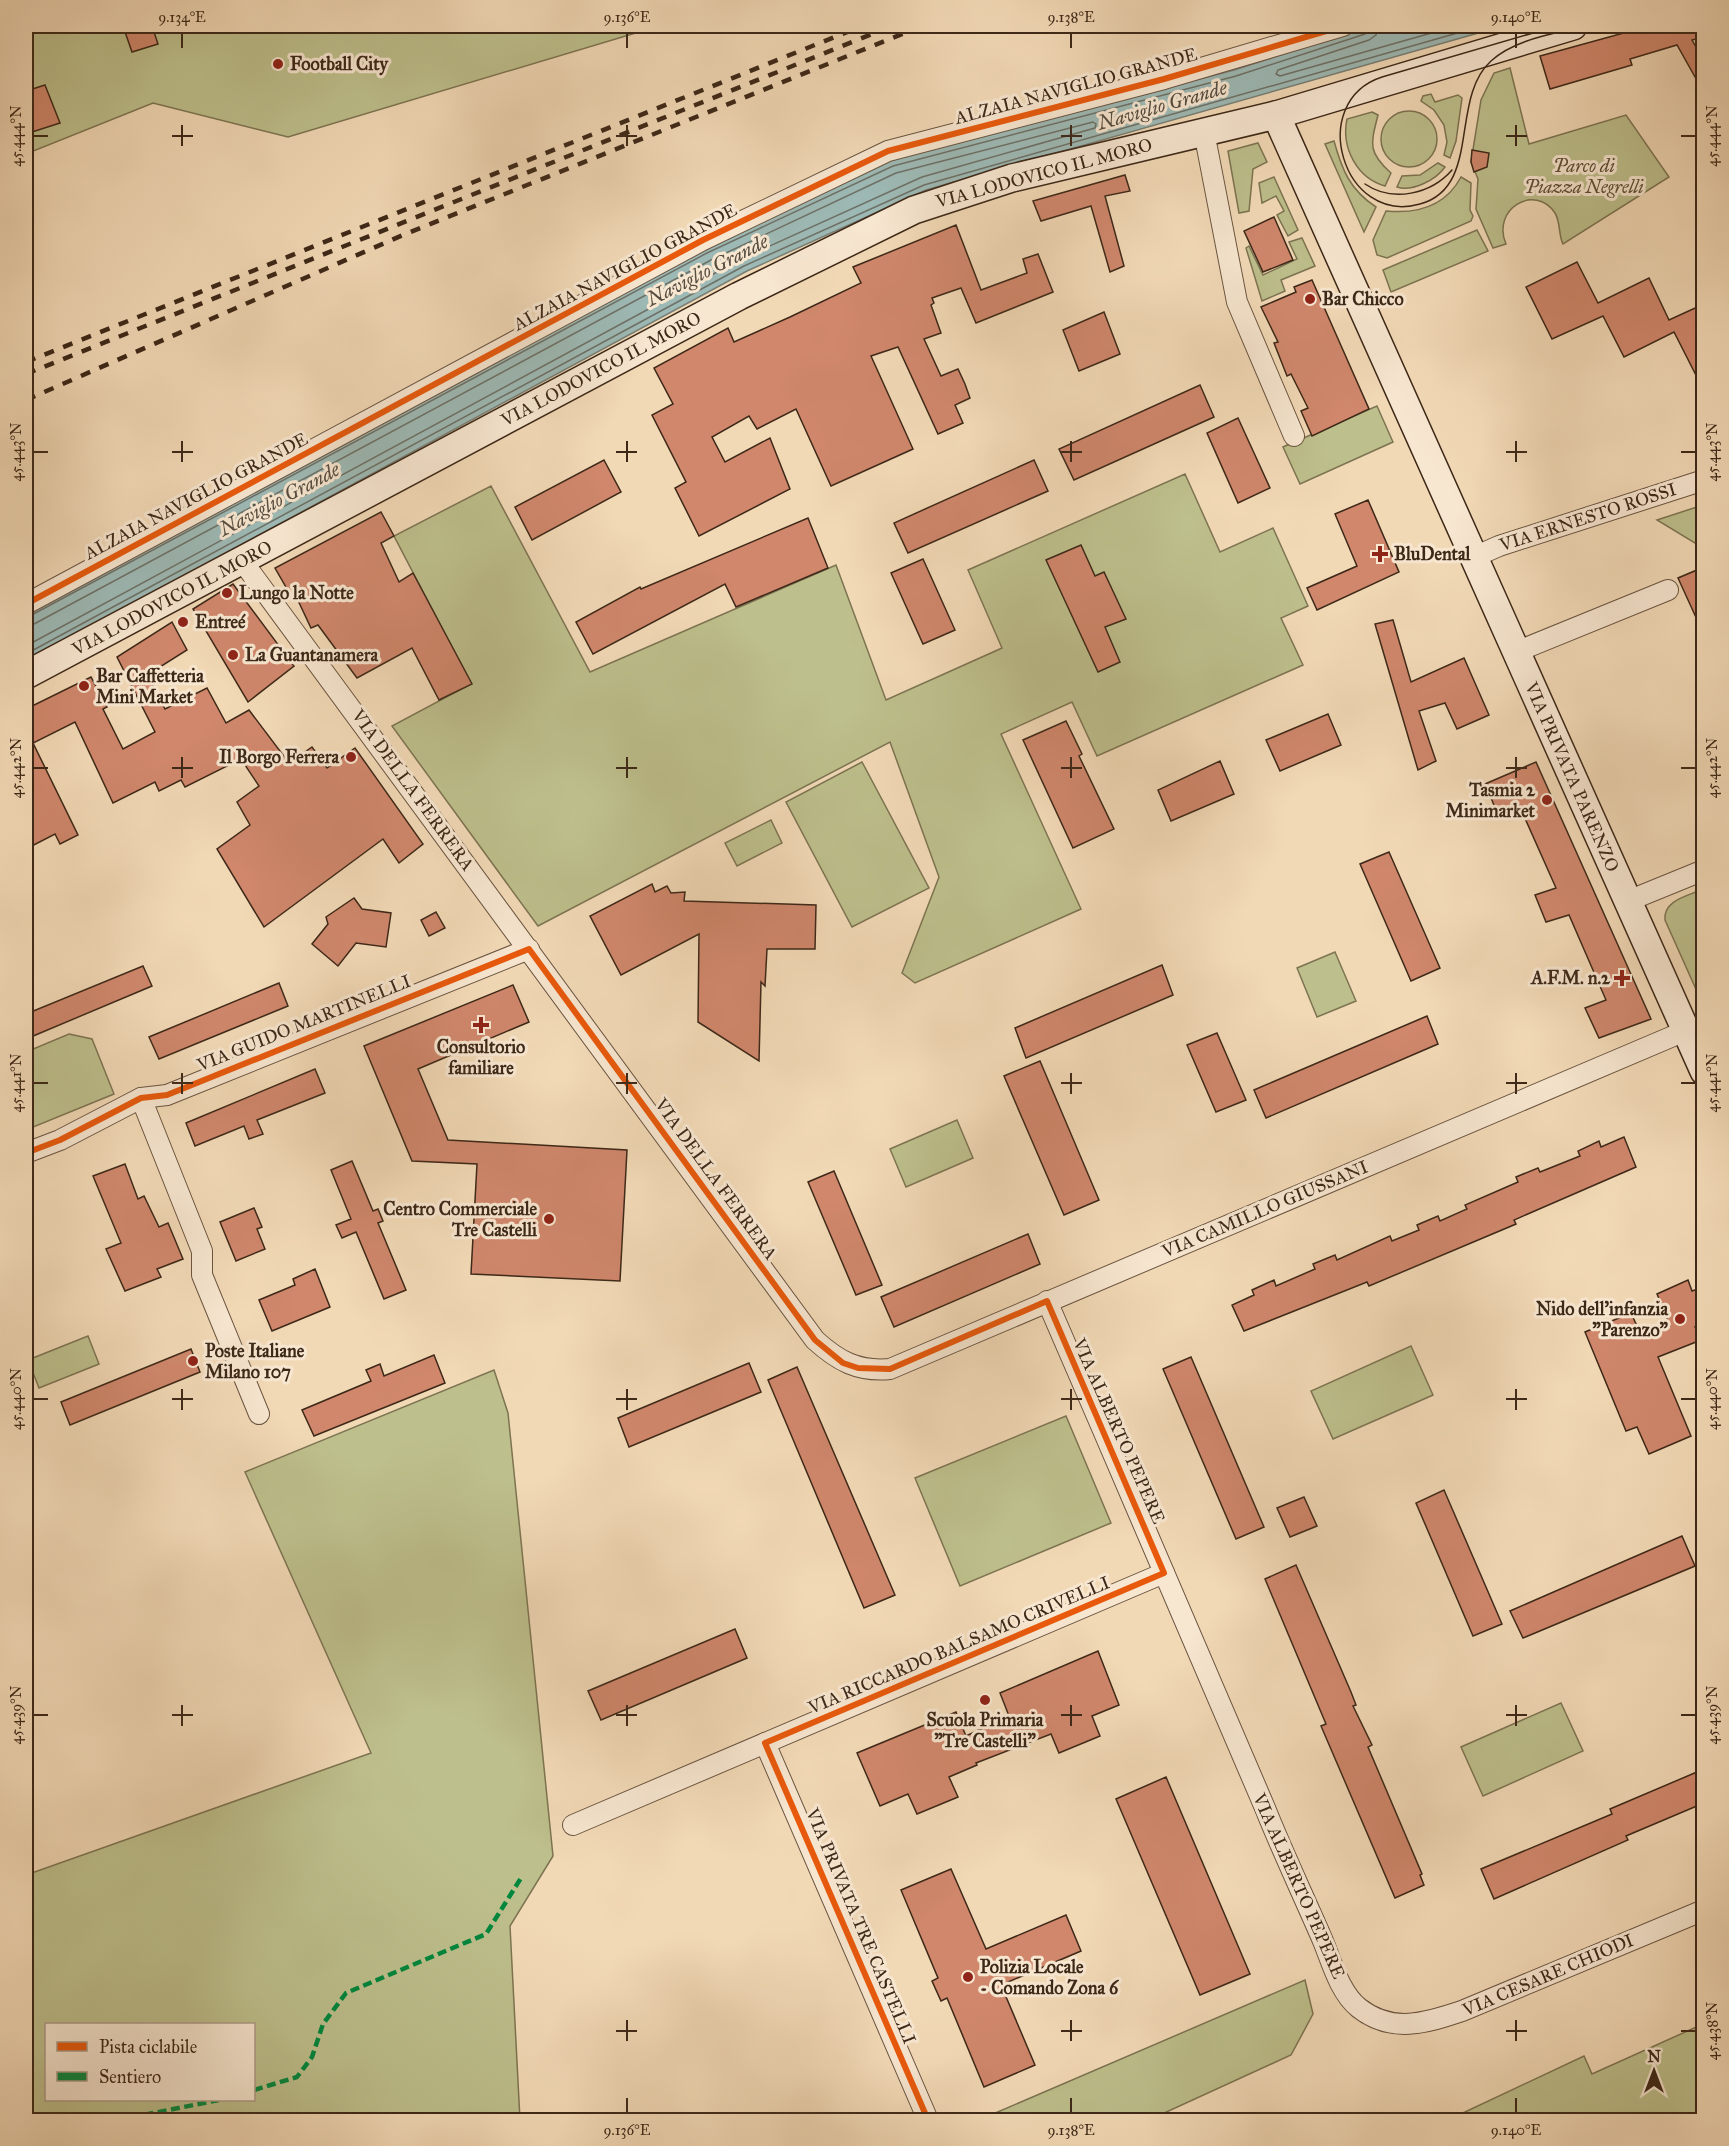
<svg xmlns="http://www.w3.org/2000/svg" width="1729" height="2146" font-family="'IM FELL Great Primer',serif">
	<rect width="100%" height="100%" fill="#f2d9b6"/>
	<filter id="stains"><feTurbulence type="fractalNoise" baseFrequency=".00333" numOctaves="4"/><feColorMatrix values="0 0 0 0 .2 0 0 0 0 .09 0 0 0 0 .02 0 0 0 .5 -.17"/></filter>
	<radialGradient id="worn" r=".72"><stop offset=".6" stop-color="#630" stop-opacity="0"/><stop offset="1" stop-color="#630" stop-opacity=".3"/></radialGradient>
	<g fill="#bdbf8c" stroke="#7d7452" stroke-width="1.5" fill-rule="evenodd">
		<polygon points="26,26 659,26 288,137 153,103 26,154"/>
		<path d="M1510 68 1529 144 1626 115 1669 177 1563 244C1558 234 1561 223 1555 213 1535 183 1491 209 1506 244L1493 248 1476 209 1478 179 1471 162 1481 100 1494 73Z"/>
		<polygon points="1431,94 1435,102 1458,95 1462,98 1456,141 1450,158 1444,155 1447,142 1444,125 1434,110 1421,101 1423,96"/>
		<circle cx="1409" cy="139" r="28"/>
		<path d="M1372 112 1378 115C1371 143 1367 152 1391 173L1385 186C1357 178 1341 148 1347 119Z"/>
		<path d="M1334 141C1342 170 1350 190 1376 207L1364 232 1325 144Z"/>
		<polygon points="1258,143 1267,162 1253,169 1249,211 1239,213 1228,151"/>
		<path d="M1438 163 1445 167C1436 180 1412 192 1397 187L1402 176 1420 175Z"/>
		<polygon points="1274,177 1298,230 1288,236 1277,215 1284,211 1276,196 1262,203 1259,183"/>
		<path d="M1461 177 1471 183 1470 210 1473 216 1471 221 1387 258 1377 255 1373 240 1386 211C1417 214 1445 207 1461 177Z"/>
		<polygon points="1477,230 1488,251 1391,292 1383,270"/>
		<polygon points="1302,238 1315,266 1281,280 1285,291 1262,301 1246,248 1249,246 1263,275 1297,259 1289,242"/>
		<polygon points="1377,406 1393,442 1300,484 1283,447"/>
		<polygon points="1185,474 1220,552 1273,528 1308,606 1281,618 1303,665 1097,756 1072,702 1001,734 1081,909 915,983 902,973 939,877 890,742 538,926 392,726 471,684 394,536 491,486 590,672 836,565 886,700 1002,648 968,570"/>
		<polygon points="1703,505 1703,548 1657,520"/>
		<polygon points="862,762 929,888 852,927 786,802"/>
		<polygon points="771,820 782,843 737,866 725,843"/>
		<path d="M1703 889V1005L1665 920C1663 900 1688 896 1703 889Z"/>
		<polygon points="1335,952 1356,1001 1317,1017 1297,968"/>
		<polygon points="69,1034 92,1039 114,1094 26,1130 26,1052"/>
		<polygon points="957,1120 973,1158 906,1187 890,1149"/>
		<polygon points="88,1336 99,1364 39,1388 28,1360"/>
		<polygon points="1411,1346 1433,1395 1333,1439 1311,1391"/>
		<path d="M494 1370 508 1413 553 1856 510 1926 520 2120H26V1875L371 1753 245 1472ZM46 2024H254V2100H46Z"/>
		<polygon points="1066,1416 1111,1523 960,1586 915,1478"/>
		<polygon points="1561,1703 1583,1751 1483,1796 1461,1747"/>
		<polygon points="1305,1980 1313,2014 1291,2055 1149,2120 979,2120"/>
		<polygon points="1703,2024 1703,2120 1448,2120 1584,2056 1592,2074"/>
	</g>
	<polygon fill="#9db9b5" stroke="#777f76" stroke-width="1.5" points="1372,26 1503,26 926,190 747,271 26,661 26,613 705,248 891,160 1234,70"/>
	<g fill="none" stroke-linecap="round" stroke-linejoin="round">
		<g stroke="#6d7066" stroke-width="1.5">
			<polyline points="1378,26 1376,35 1369,40 1278,70 1276,74 1280,76 1456,26"/>
			<polyline points="26,618 707,253 893,166 1236,76 1365,34 1370,26"/>
			<polyline points="26,625 34,624 711,260 896,173 1093,122 1096,124 1095,128 922,177 741,259 26,646"/>
			<polyline points="26,654 744,266 924,185 1482,26"/>
		</g>
	</g>
	<g fill="#d0876c" stroke="#3d2818" stroke-width="1.5">
		<polygon points="123,26 152,26 158,44 132,52"/>
		<polygon points="1649,26 1704,26 1704,37 1692,40 1704,61 1704,93 1677,45 1630,59 1632,65 1550,89 1540,56"/>
		<polygon points="45,85 60,123 26,134 26,91"/>
		<polygon points="1472,150 1489,153 1487,167 1474,172 1471,162"/>
		<polygon points="1125,175 1130,191 1105,196 1124,266 1110,272 1091,206 1041,221 1033,201"/>
		<polygon points="1274,217 1293,260 1263,272 1244,231"/>
		<polygon points="956,225 981,290 1027,273 1023,259 1038,254 1053,292 976,323 961,288 932,298 934,303 931,305 941,333 924,339 941,376 958,369 965,384 970,398 955,405 963,423 938,434 898,347 871,356 913,449 831,486 796,409 757,429 749,416 712,437 725,462 770,438 790,489 699,536 675,488 686,482 652,415 673,404 654,368 728,328 734,342 790,317 861,283 853,267"/>
		<polygon points="1577,262 1598,303 1649,278 1669,320 1704,304 1704,391 1674,332 1624,357 1603,316 1552,339 1526,287"/>
		<polygon points="1312,280 1369,409 1312,436 1301,411 1308,408 1291,374 1287,376 1274,343 1278,342 1261,307 1296,292 1294,287"/>
		<polygon points="1104,312 1120,354 1079,371 1063,330"/>
		<polygon points="1200,385 1214,417 1074,480 1059,449"/>
		<polygon points="1238,418 1270,488 1238,503 1207,433"/>
		<polygon points="604,460 621,492 532,540 515,507"/>
		<polygon points="1034,460 1048,491 908,553 894,523"/>
		<polygon points="1368,500 1399,572 1317,610 1307,588 1357,566 1335,514"/>
		<polygon points="381,512 394,536 381,543 399,582 413,573 472,684 439,700 412,648 357,678 318,625 311,628 294,592 290,594 275,568"/>
		<polygon points="808,518 828,568 736,607 725,584 593,654 576,622 640,587 641,589"/>
		<polygon points="1081,545 1095,576 1104,572 1126,619 1105,627 1120,662 1098,672 1046,560"/>
		<polygon points="923,559 955,630 923,644 891,573"/>
		<polygon points="1704,567 1704,635 1678,578"/>
		<polygon points="233,584 294,666 248,702 193,609"/>
		<polygon points="1393,620 1411,682 1464,658 1489,715 1457,729 1445,703 1419,711 1436,761 1418,770 1375,624"/>
		<polygon points="172,622 187,650 147,675 165,709 207,688 226,723 249,710 289,763 312,747 327,768 355,748 423,844 399,863 383,839 264,927 217,849 250,825 237,802 259,786 241,759 185,787 181,780 159,791 155,782 113,803 75,722 33,743 78,835 60,844 55,834 26,849 26,709 91,677 107,707 103,709 123,749 155,732 117,657"/>
		<polygon points="1328,714 1341,745 1280,771 1266,740"/>
		<polygon points="1066,721 1082,754 1079,756 1114,829 1073,848 1023,740"/>
		<polygon points="1220,761 1234,794 1171,821 1158,790"/>
		<polygon points="1536,762 1651,1019 1599,1038 1585,1008 1606,1000 1569,915 1546,922 1535,895 1556,888 1519,805 1497,812 1485,784"/>
		<polygon points="1389,852 1440,968 1411,981 1360,864"/>
		<polygon points="652,884 655,892 667,886 671,893 685,892 684,901 816,905 815,949 767,949 765,986 761,982 759,1061 698,1022 699,934 621,975 590,916"/>
		<polygon points="354,898 362,909 391,913 386,947 356,943 338,966 312,944 328,924 326,917"/>
		<polygon points="436,912 445,928 429,936 421,920"/>
		<polygon points="1162,965 1173,995 1026,1058 1015,1028"/>
		<polygon points="143,966 152,986 26,1039 26,1014"/>
		<polygon points="279,983 288,1006 159,1059 149,1037"/>
		<polygon points="513,985 529,1022 418,1069 448,1140 627,1150 620,1281 471,1274 477,1164 412,1161 364,1046"/>
		<polygon points="1427,1016 1438,1044 1266,1118 1254,1090"/>
		<polygon points="1217,1033 1246,1100 1216,1112 1187,1045"/>
		<polygon points="1040,1061 1099,1200 1064,1215 1004,1076"/>
		<polygon points="315,1069 325,1093 257,1120 263,1134 249,1139 244,1126 195,1146 186,1123"/>
		<polygon points="1624,1137 1636,1167 1514,1220 1516,1224 1369,1286 1367,1282 1244,1331 1232,1305 1254,1295 1252,1290 1274,1280 1276,1286 1315,1269 1313,1264 1335,1255 1337,1260 1390,1236 1392,1241 1419,1230 1417,1225 1438,1216 1440,1221 1467,1209 1465,1205 1518,1182 1516,1177 1538,1168 1540,1172 1580,1156 1578,1151 1599,1141 1601,1147"/>
		<polygon points="352,1161 373,1211 378,1209 383,1221 378,1223 406,1290 384,1299 356,1232 342,1238 336,1225 351,1219 331,1170"/>
		<polygon points="125,1164 138,1199 144,1196 159,1227 168,1223 183,1259 157,1269 161,1277 125,1291 106,1249 121,1243 93,1176"/>
		<polygon points="834,1171 882,1285 856,1295 808,1182"/>
		<polygon points="254,1208 262,1227 257,1229 265,1249 236,1261 220,1222"/>
		<polygon points="1028,1234 1040,1264 894,1327 881,1297"/>
		<polygon points="315,1269 330,1307 272,1331 259,1300 295,1285 293,1279"/>
		<polygon points="1688,1280 1692,1291 1704,1287 1704,1323 1695,1327 1701,1340 1658,1357 1691,1436 1649,1454 1637,1427 1626,1431 1585,1332 1631,1313 1642,1337 1670,1326 1657,1294"/>
		<polygon points="191,1349 200,1372 70,1425 61,1402"/>
		<polygon points="434,1355 445,1383 314,1436 302,1410 371,1381 366,1370 380,1364 384,1376"/>
		<polygon points="1191,1357 1264,1527 1236,1539 1163,1369"/>
		<polygon points="749,1363 761,1392 629,1447 618,1418"/>
		<polygon points="797,1367 895,1595 864,1608 768,1380"/>
		<polygon points="1444,1490 1502,1624 1473,1636 1416,1503"/>
		<polygon points="1304,1497 1317,1526 1290,1537 1277,1508"/>
		<polygon points="1682,1536 1695,1566 1523,1638 1510,1611"/>
		<polygon points="1296,1565 1351,1692 1356,1705 1353,1706 1372,1745 1368,1747 1422,1874 1420,1875 1424,1885 1395,1898 1321,1726 1326,1724 1265,1579"/>
		<polygon points="735,1629 747,1658 601,1720 588,1691"/>
		<polygon points="1098,1651 1119,1705 1092,1716 1100,1736 1059,1753 1051,1734 976,1763 977,1765 949,1777 958,1797 917,1814 908,1794 880,1806 857,1753 956,1712 966,1736 1009,1716 1000,1693"/>
		<polygon points="1704,1769 1704,1803 1626,1836 1628,1840 1494,1899 1481,1869 1612,1814 1610,1809"/>
		<polygon points="1166,1777 1250,1974 1200,1995 1116,1799"/>
		<polygon points="951,1869 986,1949 1066,1915 1081,1951 1001,1985 1035,2065 984,2087 947,1998 941,2001 932,1981 938,1978 901,1890"/>
	</g>
	<g fill="none" stroke-linecap="round" stroke-linejoin="round">
		<g stroke="#6a5440" stroke-width="22">
			<g id="street">
				<polyline points="1204,132 1237,302 1294,436"/>
				<polyline points="1474,557 1499,546 1704,480"/>
				<path d="M243 562 815 1340C838 1361 858 1372 890 1369L1685 1031"/>
				<polyline points="26,604 703,240 888,151 1164,79 1343,26"/>
				<polyline points="1516,652 1668,590"/>
				<polyline points="1628,901 1704,870"/>
				<polyline points="141,1098 202,1251 202,1275 259,1414"/>
				<polyline points="26,1153 60,1140 141,1098 167,1095 529,949"/>
				<path d="M1047 1301C1120 1470 1194 1639 1265 1808 1283 1853 1304 1897 1323 1941 1332 1963 1340 1993 1359 2008 1392 2034 1426 2023 1462 2011L1704 1910"/>
				<polyline points="765,1743 928,2120"/>
				<polyline points="573,1825 1164,1573"/>
			</g>
		</g>
		<g stroke="#3d2818" stroke-width="30">
			<g id="secondary">
				<polyline points="1276,115 1704,1071"/>
				<polyline points="26,675 739,296 914,210 1012,178 1276,115 1573,26"/>
			</g>
		</g>
		<use href="#street" stroke="#f7e6d0" stroke-width="20"/>
		<use href="#secondary" stroke="#f7e6d0" stroke-width="27"/>
		<g stroke="#3d2818" stroke-width="1.5">
			<path d="M1557 26 1382 77C1306 102 1343 226 1420 204 1482 187 1449 99 1491 61 1515 39 1554 34 1584 26"/>
			<path d="M1365 184C1393 203 1431 194 1452 170"/>
		</g>
		<g stroke="#3d2818" stroke-width="4.5" stroke-dasharray="10 10" stroke-linecap="butt">
			<polyline points="26,362 862,26"/>
			<polyline points="26,374 892,26"/>
			<polyline points="26,400 403,235 922,26"/>
		</g>
		<g stroke="#00873e" stroke-width="4.5" stroke-dasharray="9 4.5" stroke-linecap="butt">
			<polyline points="254,2090 297,2077 312,2057 323,2024 346,1993 486,1934 521,1878"/>
			<polyline points="118,2120 219,2100"/>
		</g>
		<g stroke="#f7e6d0" stroke-width="10">
			<g id="cycleway">
				<polyline points="26,604 703,240 888,151 1164,79 1343,26"/>
				<polyline points="26,1153 60,1140 141,1098 167,1095 529,949 815,1340 843,1363 858,1368 890,1369 1047,1301 1164,1573 765,1743 928,2120"/>
			</g>
		</g>
		<use href="#cycleway" stroke="#e8590c" stroke-width="6"/>
	</g>
	<path fill="none" stroke="#3d2818" stroke-width="2" d="M182 33V48M627 33V48M1071 33V48M1516 33V48M182 125V146M627 125V146M1071 125V146M1516 125V146M33 136H48M172 136H193M616 136H637M1061 136H1082M1506 136H1527M1681 136H1696M182 441V462M627 441V462M1071 441V462M1516 441V462M33 452H48M172 452H193M616 452H637M1061 452H1082M1506 452H1527M1681 452H1696M182 757V778M627 757V778M1071 757V778M1516 757V778M33 768H48M172 768H193M616 768H637M1061 768H1082M1506 768H1527M1681 768H1696M182 1073V1094M627 1073V1094M1071 1073V1094M1516 1073V1094M33 1083H48M172 1083H193M616 1083H637M1061 1083H1082M1506 1083H1527M1681 1083H1696M182 1389V1410M627 1389V1410M1071 1389V1410M1516 1389V1410M33 1399H48M172 1399H193M616 1399H637M1061 1399H1082M1506 1399H1527M1681 1399H1696M182 1705V1726M627 1705V1726M1071 1705V1726M1516 1705V1726M33 1715H48M172 1715H193M616 1715H637M1061 1715H1082M1506 1715H1527M1681 1715H1696M627 2020V2041M1071 2020V2041M1516 2020V2041M616 2031H637M1061 2031H1082M1506 2031H1527M1681 2031H1696M627 2098V2113M1071 2098V2113M1516 2098V2113"/>
	<g fill="#8f2418" stroke="#f7e6d0" stroke-width="2">
		<circle cx="278" cy="64" r="6"/>
		<circle cx="1310" cy="299" r="6"/>
		<path d="M1377 545h6v6h6v6h-6v6h-6v-6h-6v-6h6z"/>
		<circle cx="227" cy="593" r="6"/>
		<circle cx="183" cy="622" r="6"/>
		<circle cx="233" cy="655" r="6"/>
		<circle cx="84" cy="686" r="6"/>
		<circle cx="351" cy="757" r="6"/>
		<circle cx="1547" cy="800" r="6"/>
		<path d="M1619 969h6v6h6v6h-6v6h-6v-6h-6v-6h6z"/>
		<path d="M478 1016h6v6h6v6h-6v6h-6v-6h-6v-6h6z"/>
		<circle cx="549" cy="1219" r="6"/>
		<circle cx="1680" cy="1319" r="6"/>
		<circle cx="193" cy="1361" r="6"/>
		<circle cx="985" cy="1700" r="6"/>
		<circle cx="968" cy="1977" r="6"/>
	</g>
	<g text-anchor="middle" dominant-baseline="central" stroke-width="6" stroke-linejoin="round" paint-order="stroke">
		<g font-size="18" font-weight="bold" fill="#3d2818" stroke="#f7e6d0" text-anchor="start">
			<text x="290" y="64">Football City</text>
			<text x="1322" y="299">Bar Chicco</text>
			<text x="1394" y="554">BluDental</text>
			<text x="239" y="593">Lungo la Notte</text>
			<text x="195" y="622">Entreé</text>
			<text x="245" y="655">La Guantanamera</text>
			<text x="96" y="676">Bar Caffetteria<tspan x="96" dy="21">Mini Market</tspan></text>
			<text x="339" y="757" text-anchor="end">Il Borgo Ferrera</text>
			<text x="1535" y="790" text-anchor="end">Tasmia 2<tspan x="1535" dy="21">Minimarket</tspan></text>
			<text x="1610" y="978" text-anchor="end">A.F.M. n.2</text>
			<text x="481" y="1047" text-anchor="middle">Consultorio<tspan x="481" dy="21">familiare</tspan></text>
			<text x="537" y="1209" text-anchor="end">Centro Commerciale<tspan x="537" dy="21">Tre Castelli</tspan></text>
			<text x="1668" y="1309" text-anchor="end">Nido dell'infanzia<tspan x="1668" dy="21">"Parenzo"</tspan></text>
			<text x="205" y="1351">Poste Italiane<tspan x="205" dy="21">Milano 107</tspan></text>
			<text x="985" y="1720" text-anchor="middle">Scuola Primaria<tspan x="985" dy="21">"Tre Castelli"</tspan></text>
			<text x="980" y="1967">Polizia Locale<tspan x="980" dy="21">- Comando Zona 6</tspan></text>
		</g>
		<g font-size="18" fill="#3d2818" stroke="#f7e6d0">
			<text transform="translate(1076 86) rotate(-15)">ALZAIA NAVIGLIO GRANDE</text>
			<text transform="translate(1044 173) rotate(-15)">VIA LODOVICO IL MORO</text>
			<text transform="translate(625 267) rotate(-28)">ALZAIA NAVIGLIO GRANDE</text>
			<text transform="translate(601 369) rotate(-28)">VIA LODOVICO IL MORO</text>
			<text transform="translate(196 496) rotate(-28)">ALZAIA NAVIGLIO GRANDE</text>
			<text transform="translate(1588 517) rotate(-18)">VIA ERNESTO ROSSI</text>
			<text transform="translate(172 598) rotate(-28)">VIA LODOVICO IL MORO</text>
			<text transform="translate(1572 777) rotate(66)">VIA PRIVATA PARENZO</text>
			<text transform="translate(413 790) rotate(54)">VIA DELLA FERRERA</text>
			<text transform="translate(304 1023) rotate(-22)">VIA GUIDO MARTINELLI</text>
			<text transform="translate(716 1179) rotate(54)">VIA DELLA FERRERA</text>
			<text transform="translate(1265 1209) rotate(-23)">VIA CAMILLO GIUSSANI</text>
			<text transform="translate(1119 1431) rotate(66)">VIA ALBERTO PEPERE</text>
			<text transform="translate(959 1645) rotate(-23)">VIA RICCARDO BALSAMO CRIVELLI</text>
			<text transform="translate(1299 1886) rotate(66)">VIA ALBERTO PEPERE</text>
			<text transform="translate(861 1926) rotate(67)">VIA PRIVATA TRE CASTELLI</text>
			<text transform="translate(1548 1975) rotate(-23)">VIA CESARE CHIODI</text>
		</g>
		<g font-size="18" font-style="italic" fill="#5d4e35" stroke="#f7e6d0">
			<text x="1584" y="166">Parco di<tspan x="1584" dy="21">Piazza Negrelli</tspan></text>
		</g>
		<g font-size="20" font-style="italic" fill="#554c3f" stroke="#f7e6d0">
			<text transform="translate(1162 105) rotate(-16)">Naviglio Grande</text>
			<text transform="translate(707 270) rotate(-27)">Naviglio Grande</text>
			<text transform="translate(279 499) rotate(-28)">Naviglio Grande</text>
		</g>
	</g>
	<rect width="1729" height="2146" fill="none" stroke="#f2d9b6" stroke-width="66"/>
	<rect x="45" y="2023" width="210" height="78" fill="#f7e6d0" stroke="#ad9a86" stroke-width="1.5"/>
	<rect x="57" y="2042" width="30" height="9" fill="#e8590c" stroke="#ad9a86" stroke-width="1.5"/>
	<text x="99" y="2053" font-size="18" fill="#3d2818">Pista ciclabile</text>
	<rect x="57" y="2072" width="30" height="9" fill="#00873e" stroke="#ad9a86" stroke-width="1.5"/>
	<text x="99" y="2083" font-size="18" fill="#3d2818">Sentiero</text>
	<g transform="translate(1654 2071)" stroke="#f7e6d0" stroke-width="4.5" paint-order="stroke">
	<path d="M0-4.5L10 22L0 15L-10 22Z" fill="#3d2818"/>
	<text y="-9" font-size="16" font-weight="bold" text-anchor="middle" fill="#3d2818">N</text>
	</g>
	<rect x="33" y="33" width="1663" height="2080" fill="none" stroke="#3d2818" stroke-width="2"/>
	<g font-size="15" text-anchor="middle" fill="#3d2818">
		<text x="182" y="22">9.134°E</text>
		<text x="627" y="22">9.136°E</text>
		<text x="1071" y="22">9.138°E</text>
		<text x="1516" y="22">9.140°E</text>
		<text transform="translate(16 136) rotate(-90)" y="5">45.444°N</text>
		<text transform="translate(1712 136) rotate(-90)" y="5">45.444°N</text>
		<text transform="translate(16 452) rotate(-90)" y="5">45.443°N</text>
		<text transform="translate(1712 452) rotate(-90)" y="5">45.443°N</text>
		<text transform="translate(16 768) rotate(-90)" y="5">45.442°N</text>
		<text transform="translate(1712 768) rotate(-90)" y="5">45.442°N</text>
		<text transform="translate(16 1083) rotate(-90)" y="5">45.441°N</text>
		<text transform="translate(1712 1083) rotate(-90)" y="5">45.441°N</text>
		<text transform="translate(16 1399) rotate(-90)" y="5">45.440°N</text>
		<text transform="translate(1712 1399) rotate(-90)" y="5">45.440°N</text>
		<text transform="translate(16 1715) rotate(-90)" y="5">45.439°N</text>
		<text transform="translate(1712 1715) rotate(-90)" y="5">45.439°N</text>
		<text transform="translate(1712 2031) rotate(-90)" y="5">45.438°N</text>
		<text x="627" y="2135">9.136°E</text>
		<text x="1071" y="2135">9.138°E</text>
		<text x="1516" y="2135">9.140°E</text>
	</g>
	<rect width="100%" height="100%" filter="url(#stains)"/>
	<rect width="100%" height="100%" fill="url(#worn)"/>
</svg>
